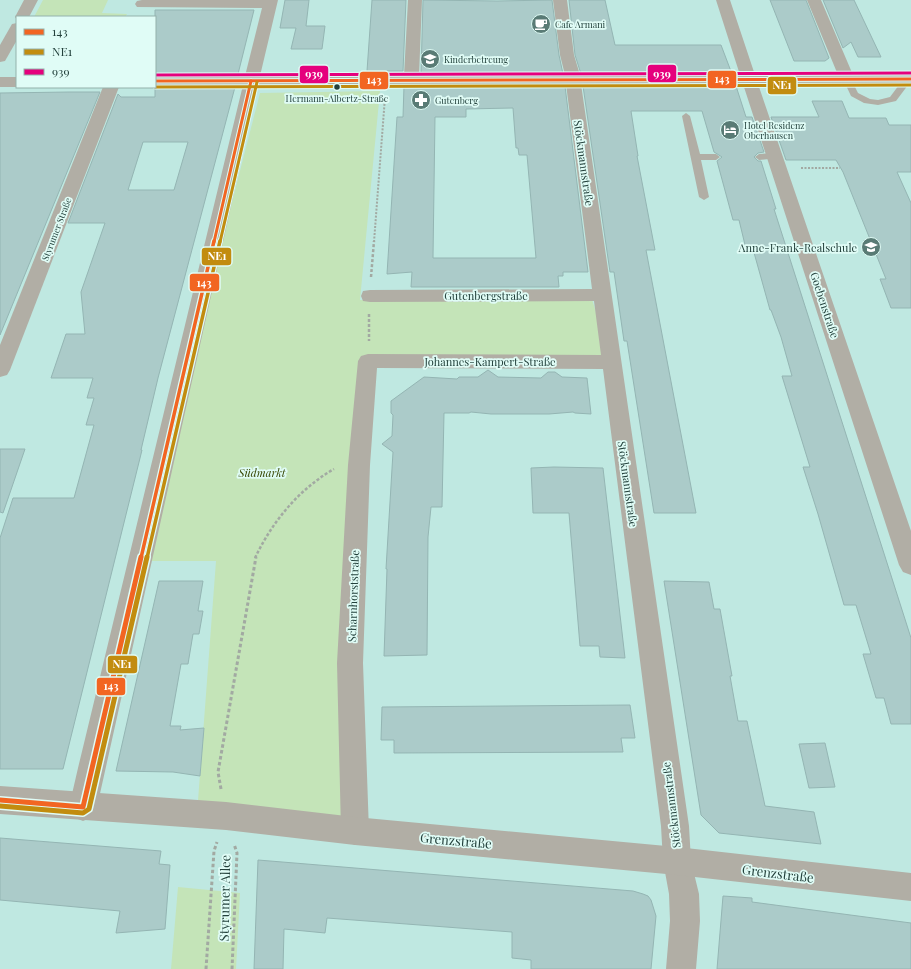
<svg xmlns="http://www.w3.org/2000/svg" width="911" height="969" font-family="'Playfair Display',serif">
	<rect width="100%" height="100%" fill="#bfe8e1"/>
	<g fill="#c4e4b8">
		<polygon points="43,0 108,0 102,13 127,14 125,17 34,17"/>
		<polygon points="380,91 360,300 591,296 611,362 368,361 355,831 197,814 216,561 140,561 260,93"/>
		<polygon points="178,887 240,893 236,969 171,969"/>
	</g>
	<g fill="#abcbc9" stroke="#94b5b3" fill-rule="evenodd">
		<polygon points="285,0 309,0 306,26 325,26 322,49 291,49 296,28 280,28"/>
		<polygon points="372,0 406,0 403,71 367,71"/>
		<polygon points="423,0 497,1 552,0 559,55 563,74 421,74"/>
		<polygon points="569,0 605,0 615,45 721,45 732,74 581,74 575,55"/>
		<polygon points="770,0 806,0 829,58 825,61 794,61"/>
		<polygon points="823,0 854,0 881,57 858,57 851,42 843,48"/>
		<polygon points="155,10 254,10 238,74 155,74"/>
		<path d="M404 86H565L588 272H563V276H558L559 287H411L412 272 387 274 397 117H403ZM513 108 516 148H518L519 155H527L536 258H433L435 117H466V109Z"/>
		<polygon points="583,86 736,86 746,117 752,117 764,152 758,153 754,157 758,161 761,161 776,209 774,209 911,638 911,724 891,724 884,698 876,698 863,654 871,654 856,605 844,605 818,514 803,467 810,467 782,376 792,376 781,337 771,310 770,310 753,249 746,249 739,220 733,220 717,161 722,157 714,152 702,111 631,111 638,156 637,156 655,250 646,250 696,513 654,513 627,341 624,341 614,272 610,272"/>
		<path d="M155 87H235L158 378 141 450H142L63 769H0V538L13 498H74L94 425H86L94 398H87L93 378H51L66 334H85L81 292 105 223H68L118 94 121 97H155ZM143 142H188L174 190H128Z"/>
		<polygon points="69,92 100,92 0,335 0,93"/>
		<polygon points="812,101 842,101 849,118 886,118 889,125 911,125 911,172 897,172 911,203 911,308 891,308 880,279 886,279 843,172 836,160 786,160 771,117 819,117"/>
		<polygon points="488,370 498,377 541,378 548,372 555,372 562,377 587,378 591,414 575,413 573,412 549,414 491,414 471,412 469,413 444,413 442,507 431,507 428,537 427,655 384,656 387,569 386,569 393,452 382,444 392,436 393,415 391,413 391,401 424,377 457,379 459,377 478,377"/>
		<polygon points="0,449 25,449 3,513 0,512"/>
		<polygon points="554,467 603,468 625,658 600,657 599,646 580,646 569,513 533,513 531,468"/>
		<polygon points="159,581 203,581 198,611 203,611 199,634 193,634 188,664 181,664 170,726 181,726 180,730 204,728 200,776 173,772 116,771"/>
		<polygon points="664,581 709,582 714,609 720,609 732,676 730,676 738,721 747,721 765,806 814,812 821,844 719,833 701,815"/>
		<polygon points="630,705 635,738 621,738 623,752 394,753 394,740 381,740 382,707"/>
		<polygon points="825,743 835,787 809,788 799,744"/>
		<polygon points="0,838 161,851 159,864 170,865 165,929 116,933 120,911 0,900"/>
		<polygon points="258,860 633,891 643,894 648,896 651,900 656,916 651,969 531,969 531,960 512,958 512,932 327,918 325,933 284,929 283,969 254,969"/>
		<polygon points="723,896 752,898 752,902 911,923 911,969 717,969"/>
	</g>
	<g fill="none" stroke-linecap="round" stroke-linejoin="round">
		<g stroke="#a2a9a2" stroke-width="2" stroke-dasharray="2 1.5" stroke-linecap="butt">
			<polyline points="801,168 840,168"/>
			<polyline points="374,242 385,97"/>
		</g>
		<g stroke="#a2a9a2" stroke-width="2.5" stroke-dasharray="3 2" stroke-linecap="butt">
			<polyline points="371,277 374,241"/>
			<polyline points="369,314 369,341"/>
			<path d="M255 558C272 522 299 489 334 469"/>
		</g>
		<g stroke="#a2a9a2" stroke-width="3" stroke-dasharray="3.5 2.5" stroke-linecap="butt">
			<polyline points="221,789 218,772 256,557"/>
			<polyline points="206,969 214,851 217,842"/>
			<polyline points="232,969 237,853 234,844"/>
		</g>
		<g fill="#b1aea5" fill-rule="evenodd">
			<polygon points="844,77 850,77 858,93 870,99 878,100 890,97 905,77 911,77 911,81 896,101 878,105 864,103 851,96 843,79"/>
			<polygon points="686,113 690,116 700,154 716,154 720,157 716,160 701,160 709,197 704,200 699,197 682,116"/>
			<polygon points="775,153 779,156 778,158 759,160 755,157 759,154"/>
		</g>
		<g fill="#b1aea5" fill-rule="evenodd">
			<polygon points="24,0 38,0 29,17 17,17 17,20 15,17"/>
			<polygon points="142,0 278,0 260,76 404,76 408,0 422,0 419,76 565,75 560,55 553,0 567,0 574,55 580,75 740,75 716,0 730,0 755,75 838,75 807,0 821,0 853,75 911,74 911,84 758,84 911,531 911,575 903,572 899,565 743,84 581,84 689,826 691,861 699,894 700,921 696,969 666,969 670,921 669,894 663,861 661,826 603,369 377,368 370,465 363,663 369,831 365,841 355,845 345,841 341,831 337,663 348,465 358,361 361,356 368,354 601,355 594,301 370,302 363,301 361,296 363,291 370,290 592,289 566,84 258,85 97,807 93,817 83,821 73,817 69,807 78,768 243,85 155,86 155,76 245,76 262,8 137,7 135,4 137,1"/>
			<polygon points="17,23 17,40 5,61 0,62 0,45 12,24"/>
			<rect x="0" y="77" width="17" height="10"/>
			<polygon points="103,87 119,87 10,370 7,375 0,377 0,345"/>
		</g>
		<polygon fill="#b1aea5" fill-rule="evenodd" points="0,786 226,802 355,817 677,847 911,873 911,901 677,875 355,845 226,830 0,814"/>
		<g stroke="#e0fcf6" stroke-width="5">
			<g id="bus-1-far2">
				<polyline points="155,81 911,79"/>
				<polyline points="214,242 251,81"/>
			</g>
		</g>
		<g stroke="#e0fcf6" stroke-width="6">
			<polyline id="bus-1-far1" points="141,558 214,241"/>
		</g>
		<g stroke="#e0fcf6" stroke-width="8">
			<polyline id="bus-1" points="0,800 83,807 141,557"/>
		</g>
		<g stroke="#e0fcf6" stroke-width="5">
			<g id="bus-2-far2">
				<polyline points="155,87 911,85"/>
				<polyline points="220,242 257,82"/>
			</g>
		</g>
		<g stroke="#e0fcf6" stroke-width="6">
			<polyline id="bus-2-far1" points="147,558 220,241"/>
		</g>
		<g stroke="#e0fcf6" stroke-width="8">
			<polyline id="bus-2" points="0,806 83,813 89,809 147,557"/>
		</g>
		<g stroke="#e0fcf6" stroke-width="5">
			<polyline id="bus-3" points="155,75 911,73"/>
		</g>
		<use href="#bus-1-far2" stroke="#f26522" stroke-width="3"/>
		<use href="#bus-1-far1" stroke="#f26522" stroke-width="3.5"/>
		<use href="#bus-1" stroke="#f26522" stroke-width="5"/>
		<use href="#bus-2-far2" stroke="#c28c0f" stroke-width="3"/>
		<use href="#bus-2-far1" stroke="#c28c0f" stroke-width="3.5"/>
		<use href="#bus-2" stroke="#c28c0f" stroke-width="5"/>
		<use href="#bus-3" stroke="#e5007d" stroke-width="3"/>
	</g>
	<defs>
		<g id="cafe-disc" transform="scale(1)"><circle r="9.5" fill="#597b75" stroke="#e0fcf6"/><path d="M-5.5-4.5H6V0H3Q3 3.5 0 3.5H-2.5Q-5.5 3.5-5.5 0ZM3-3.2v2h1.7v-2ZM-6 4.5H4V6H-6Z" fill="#fff"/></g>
		<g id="school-disc" transform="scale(1)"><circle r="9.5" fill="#597b75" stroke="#e0fcf6"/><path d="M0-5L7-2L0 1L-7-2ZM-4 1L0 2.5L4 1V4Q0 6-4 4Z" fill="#fff"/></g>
		<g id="pharmacy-disc" transform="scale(1)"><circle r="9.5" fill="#597b75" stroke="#e0fcf6"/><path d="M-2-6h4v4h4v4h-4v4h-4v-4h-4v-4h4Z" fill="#fff"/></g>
		<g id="hotel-disc" transform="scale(1)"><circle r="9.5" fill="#597b75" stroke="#e0fcf6"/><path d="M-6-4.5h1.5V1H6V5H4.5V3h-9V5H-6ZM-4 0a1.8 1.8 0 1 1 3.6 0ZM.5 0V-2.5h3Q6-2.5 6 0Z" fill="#fff"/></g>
	</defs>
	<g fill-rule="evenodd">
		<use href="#cafe-disc" x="541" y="24"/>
		<use href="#school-disc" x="430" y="59"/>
		<use href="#pharmacy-disc" x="421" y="100"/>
		<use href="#hotel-disc" x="730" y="130"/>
		<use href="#school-disc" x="871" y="247"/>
	</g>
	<circle fill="#22403b" stroke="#e0fcf6" stroke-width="1.5" cx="337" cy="87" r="3.5"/>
	<g text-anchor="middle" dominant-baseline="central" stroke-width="3.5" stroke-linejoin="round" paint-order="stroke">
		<g font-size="9" fill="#22403b" stroke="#e0fcf6" text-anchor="start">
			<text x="555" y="24">Cafe Armani</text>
			<text x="444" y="59">Kinderbetreung</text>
			<text x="435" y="100">Gutenberg</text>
			<text x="744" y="125">Hotel Residenz<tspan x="744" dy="10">Oberhausen</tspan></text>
		</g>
		<g font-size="9" fill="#22403b" stroke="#e0fcf6">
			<text x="337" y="98">Hermann-Albertz-Straße</text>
		</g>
		<g font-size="9" fill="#22403b" stroke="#e0fcf6">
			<text transform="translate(56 229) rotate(-69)">Styrumer Straße</text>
		</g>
		<g font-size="11" fill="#22403b" stroke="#e0fcf6">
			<text transform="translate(584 163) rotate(82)">Stöckmannstraße</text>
			<text x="486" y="295">Gutenbergstraße</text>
			<text transform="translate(825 305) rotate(72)">Goebenstraße</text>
			<text x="490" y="361">Johannes-Kampert-Straße</text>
			<text transform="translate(628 484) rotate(82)">Stöckmannstraße</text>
			<text transform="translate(353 596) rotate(-88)">Scharnhorststraße</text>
			<text transform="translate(671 805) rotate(-97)">Stöckmannstraße</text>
		</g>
		<g font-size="11" fill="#22403b" stroke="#e0fcf6" text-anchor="end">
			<text x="857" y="247">Anne-Frank-Realschule</text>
		</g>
		<g font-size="11" font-style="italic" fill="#364600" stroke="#e0fcf6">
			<text x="262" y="472">Südmarkt</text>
		</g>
		<g font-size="13" fill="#22403b" stroke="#e0fcf6">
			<text transform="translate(456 840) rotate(5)">Grenzstraße</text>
			<text transform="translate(778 873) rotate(7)">Grenzstraße</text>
			<text transform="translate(224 898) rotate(-89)">Styrumer Allee</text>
		</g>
	</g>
	<g stroke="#e0fcf6" stroke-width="1.5">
		<rect x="647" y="64" width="30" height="19" rx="4" fill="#e5007d"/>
		<rect x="299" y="65" width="30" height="19" rx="4" fill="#e5007d"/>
		<rect x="707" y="70" width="30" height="19" rx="4" fill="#f26522"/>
		<rect x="359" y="71" width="30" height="19" rx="4" fill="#f26522"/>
		<rect x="767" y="76" width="30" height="19" rx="4" fill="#c28c0f"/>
		<rect x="201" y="247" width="31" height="19" rx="4" fill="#c28c0f"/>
		<rect x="189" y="273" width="31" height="19" rx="4" fill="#f26522"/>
		<rect x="107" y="655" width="31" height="19" rx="4" fill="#c28c0f"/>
		<rect x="96" y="677" width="30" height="19" rx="4" fill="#f26522"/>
	</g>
	<g font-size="11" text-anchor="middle" font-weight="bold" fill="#fff">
		<text x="662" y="78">939</text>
		<text x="314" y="78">939</text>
		<text x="722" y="83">143</text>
		<text x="374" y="84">143</text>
		<text x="782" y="89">NE1</text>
		<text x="217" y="260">NE1</text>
		<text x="204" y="287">143</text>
		<text x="122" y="668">NE1</text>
		<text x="111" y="690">143</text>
	</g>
	<rect x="16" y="16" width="140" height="72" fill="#e0fcf6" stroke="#94b1ab"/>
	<rect x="24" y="29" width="20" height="6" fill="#f26522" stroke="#94b1ab"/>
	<text x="52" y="36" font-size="12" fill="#22403b">143</text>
	<rect x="24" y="49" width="20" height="6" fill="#c28c0f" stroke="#94b1ab"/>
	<text x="52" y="56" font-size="12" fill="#22403b">NE1</text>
	<rect x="24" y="69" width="20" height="6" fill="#e5007d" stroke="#94b1ab"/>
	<text x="52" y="76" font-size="12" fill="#22403b">939</text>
</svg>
